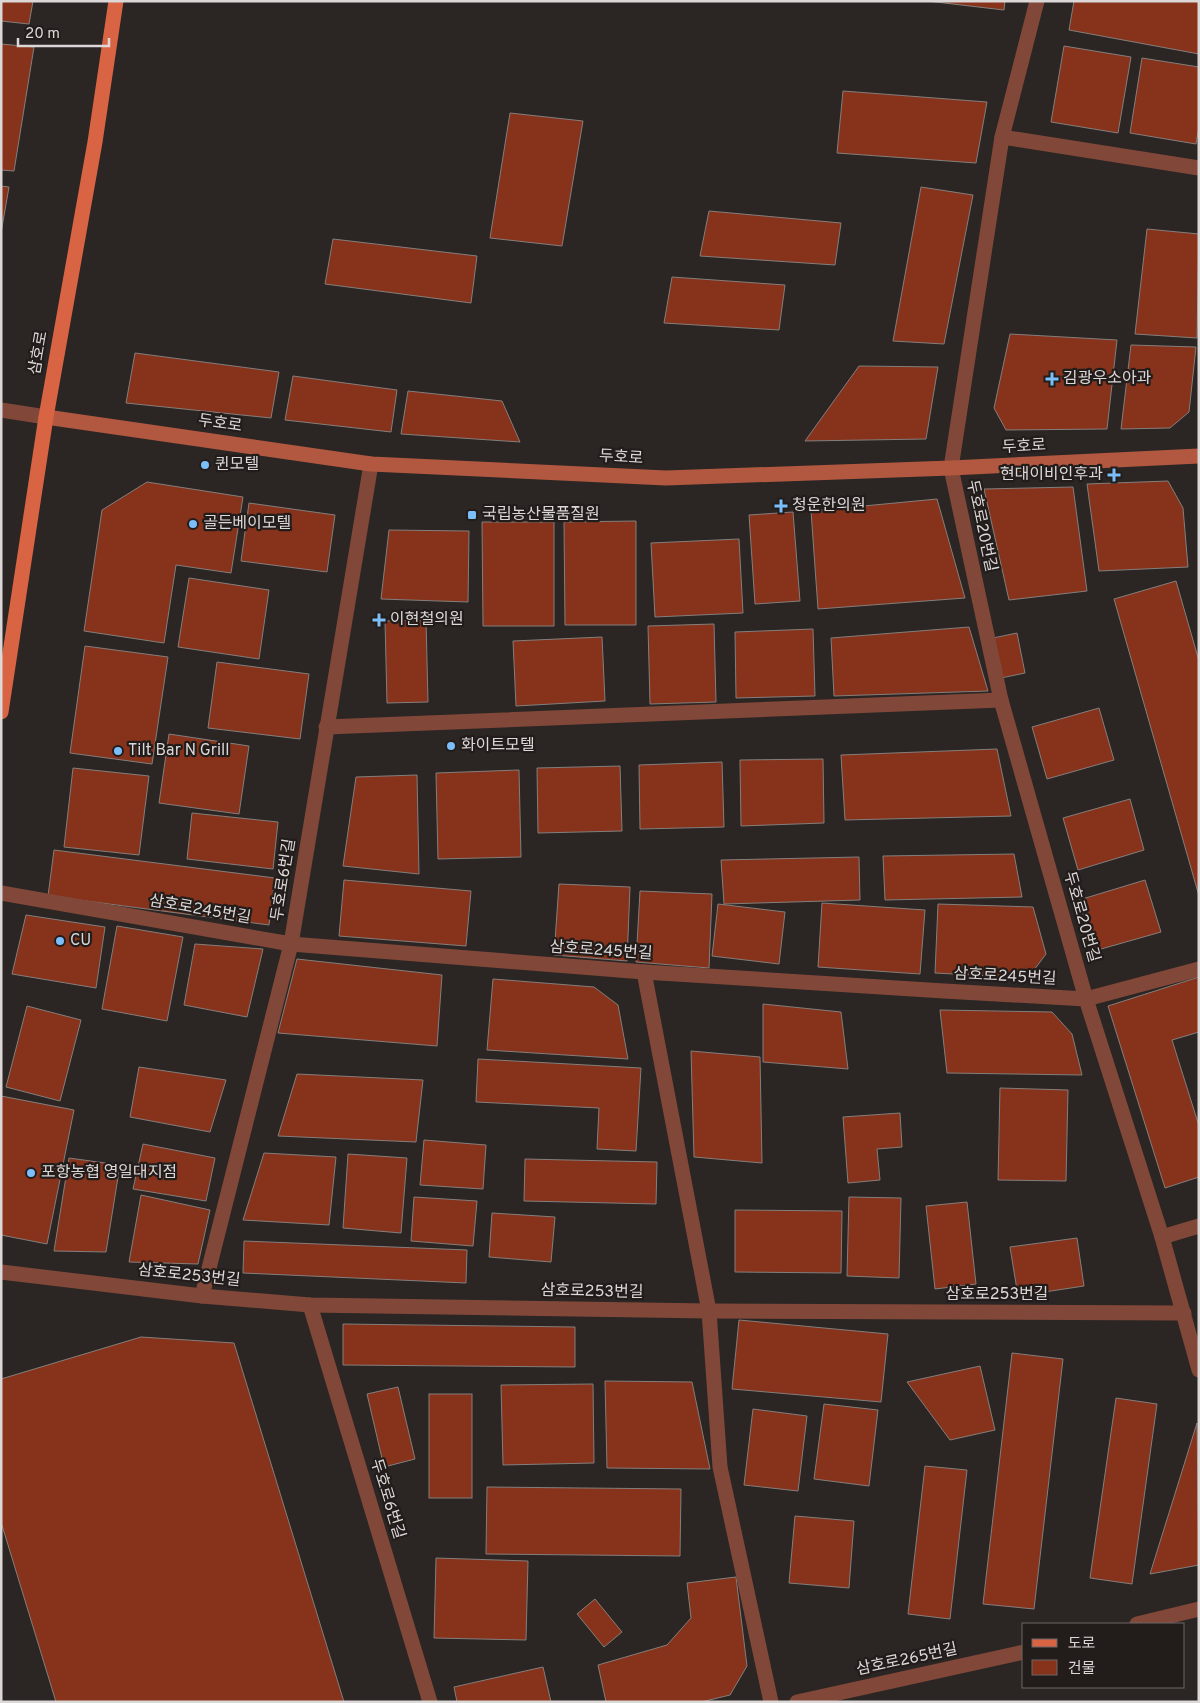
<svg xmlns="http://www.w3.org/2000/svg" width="1200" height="1703" font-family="Overpass,'Noto Sans KR',sans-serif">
	<rect width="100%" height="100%" fill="#2b2624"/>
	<g fill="#87331b" stroke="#847e7c">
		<polygon points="1,1 33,1 29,24 1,21"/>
		<polygon points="927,1 1005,1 1004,10"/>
		<polygon points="1074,1 1199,1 1199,54 1069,30"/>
		<polygon points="1,44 34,47 14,171 1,170"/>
		<polygon points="1064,46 1131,57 1118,133 1051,122"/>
		<polygon points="1142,58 1199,67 1199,127 1196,144 1130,133"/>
		<polygon points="843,91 987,102 976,163 837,153"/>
		<polygon points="510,113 583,121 562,246 490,238"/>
		<polygon points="1,186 9,187 1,233"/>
		<polygon points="921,187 973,195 944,344 893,341"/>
		<polygon points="709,211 841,223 835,265 700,256"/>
		<polygon points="1147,229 1199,234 1197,338 1135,334"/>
		<polygon points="333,239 477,256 471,303 325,284"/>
		<polygon points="672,277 785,285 779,330 664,323"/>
		<polygon points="1010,334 1117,340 1107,429 1006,430 994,408"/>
		<polygon points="1131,345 1196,347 1189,412 1170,428 1121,429"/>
		<polygon points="135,353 279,372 271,418 126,403"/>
		<polygon points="859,366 938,367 926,439 805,441"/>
		<polygon points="293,376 397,390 391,432 285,420"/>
		<polygon points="408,391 502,401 520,442 401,434"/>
		<polygon points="1168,481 1183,508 1188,567 1099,571 1087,484"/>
		<polygon points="147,482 243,497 231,573 176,565 164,643 84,631 102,510"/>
		<polygon points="1073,487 1087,591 1009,600 984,489"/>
		<polygon points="937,499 965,598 818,609 811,511"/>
		<polygon points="249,503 335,515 327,572 241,561"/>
		<polygon points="793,512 800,601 755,604 749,515"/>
		<polygon points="636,521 636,625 565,625 564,522"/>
		<polygon points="482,522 554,522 554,626 483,626"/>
		<polygon points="389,530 469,531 468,602 381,599"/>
		<polygon points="739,539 743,613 655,617 651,543"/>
		<polygon points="189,578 269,590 259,659 178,647"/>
		<polygon points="1176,581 1199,661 1199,896 1114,599"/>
		<polygon points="426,620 428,702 387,703 385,621"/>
		<polygon points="714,624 716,702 650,704 648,626"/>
		<polygon points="969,627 988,691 834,696 831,638"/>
		<polygon points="813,629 815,696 736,698 735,632"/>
		<polygon points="1017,633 1025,673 1001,678 993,638"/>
		<polygon points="602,637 605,701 516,706 513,641"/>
		<polygon points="85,646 168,657 152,764 70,753"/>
		<polygon points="217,662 309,674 300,739 208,728"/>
		<polygon points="1099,708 1114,760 1047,779 1032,727"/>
		<polygon points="169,734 249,746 239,814 159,803"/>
		<polygon points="997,749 1011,816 845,820 841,755"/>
		<polygon points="823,759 824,823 741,826 740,760"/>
		<polygon points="722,762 724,827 640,829 639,765"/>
		<polygon points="620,766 622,831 538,833 537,768"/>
		<polygon points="73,768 149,776 139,855 64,847"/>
		<polygon points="519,770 521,857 438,859 436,773"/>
		<polygon points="417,775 419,874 343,866 356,777"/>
		<polygon points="1130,799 1144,850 1078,870 1063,818"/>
		<polygon points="192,813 278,822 273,869 187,859"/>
		<polygon points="54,850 275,878 269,925 48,896"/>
		<polygon points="1014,854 1022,897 885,900 883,856"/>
		<polygon points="859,857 860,900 724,904 721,860"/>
		<polygon points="344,880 471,891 466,946 339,936"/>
		<polygon points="1145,880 1161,932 1094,951 1079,900"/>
		<polygon points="559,884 630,887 627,961 554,955"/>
		<polygon points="640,891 712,894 709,968 636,962"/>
		<polygon points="822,903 925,910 920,974 818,967"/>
		<polygon points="718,904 785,912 779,964 712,956"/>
		<polygon points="938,904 1033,907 1046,954 1028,978 935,973"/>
		<polygon points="26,915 105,927 96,988 12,974"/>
		<polygon points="117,926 183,937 167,1021 102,1009"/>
		<polygon points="195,944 263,949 247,1017 184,1005"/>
		<polygon points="297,959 442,975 437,1046 278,1033"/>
		<polygon points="1199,977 1199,1032 1172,1040 1199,1126 1199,1177 1165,1188 1108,1006"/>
		<polygon points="493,979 594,987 618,1005 628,1059 487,1050"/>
		<polygon points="763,1004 841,1012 848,1069 763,1062"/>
		<polygon points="27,1006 81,1020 60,1101 6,1087"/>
		<polygon points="940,1010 1052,1012 1072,1034 1082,1075 947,1073"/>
		<polygon points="691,1051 760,1057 762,1163 694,1157"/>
		<polygon points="478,1059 641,1068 636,1151 597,1149 599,1108 476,1102"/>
		<polygon points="139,1067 226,1080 210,1132 130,1117"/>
		<polygon points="297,1074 423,1080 416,1142 278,1136"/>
		<polygon points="1000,1088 1068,1090 1066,1181 998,1180"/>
		<polygon points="1,1096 74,1110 47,1244 1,1235"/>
		<polygon points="900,1113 902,1147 877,1149 880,1180 848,1183 843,1117"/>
		<polygon points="424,1140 486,1145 483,1189 420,1185"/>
		<polygon points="143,1144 215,1158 206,1201 133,1189"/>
		<polygon points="264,1153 336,1157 329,1225 243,1220"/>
		<polygon points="348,1154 407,1158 401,1233 343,1228"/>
		<polygon points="69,1158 120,1165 106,1252 54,1251"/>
		<polygon points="525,1159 657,1162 656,1204 524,1201"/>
		<polygon points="141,1195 210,1210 198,1264 129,1262"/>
		<polygon points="414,1197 477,1201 473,1246 411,1241"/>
		<polygon points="849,1197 901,1198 899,1278 847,1276"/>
		<polygon points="967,1202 976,1284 935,1289 926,1206"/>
		<polygon points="735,1210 842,1211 841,1273 735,1272"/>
		<polygon points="492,1213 555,1217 551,1262 489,1257"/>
		<polygon points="1077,1238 1084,1286 1018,1296 1010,1247"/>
		<polygon points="244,1241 467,1250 466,1283 243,1273"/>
		<polygon points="739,1320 888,1334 881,1402 732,1389"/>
		<polygon points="343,1324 575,1327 575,1367 343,1365"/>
		<polygon points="141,1337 234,1343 344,1702 56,1702 1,1522 1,1379"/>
		<polygon points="1012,1353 1063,1359 1034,1609 983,1604"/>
		<polygon points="980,1366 995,1430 950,1440 907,1382"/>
		<polygon points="605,1381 692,1382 710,1469 607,1468"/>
		<polygon points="593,1384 594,1463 503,1465 501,1385"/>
		<polygon points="398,1387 415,1459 384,1467 367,1394"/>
		<rect x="429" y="1394" width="43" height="104"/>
		<polygon points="1116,1398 1157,1404 1132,1584 1090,1578"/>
		<polygon points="824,1404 878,1410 869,1486 814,1479"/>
		<polygon points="753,1409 807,1416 798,1491 744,1485"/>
		<polygon points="1197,1423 1199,1565 1150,1574"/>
		<polygon points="925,1466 967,1470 950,1619 908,1614"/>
		<polygon points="487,1487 681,1489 680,1556 486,1554"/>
		<polygon points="795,1516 854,1521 849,1588 789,1583"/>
		<polygon points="436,1558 528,1561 526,1640 434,1638"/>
		<polygon points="736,1577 747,1666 730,1695 701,1702 606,1702 598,1665 667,1645 691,1618 687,1583"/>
		<polygon points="595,1599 622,1632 604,1647 577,1614"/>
		<polygon points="543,1667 551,1702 457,1702 454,1687"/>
	</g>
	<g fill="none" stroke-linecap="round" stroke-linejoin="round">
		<g stroke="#814839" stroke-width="15">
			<polyline points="1037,1 1002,137 951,468 1001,700 1086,999 1162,1237 1199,1370"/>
			<polyline points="1002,137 1199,168"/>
			<polyline points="326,727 1001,700"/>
			<polyline points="644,972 709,1311 720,1467 771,1702"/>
			<polyline points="202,1296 291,944 371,464"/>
		</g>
		<g stroke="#814839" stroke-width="15">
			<polyline points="1,410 46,417"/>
			<polyline points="1,893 291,944 644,972 944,991 1086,999 1199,969"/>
			<polyline points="1162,1237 1199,1226"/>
			<polyline points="1,1272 202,1296 310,1305 709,1311 1184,1313"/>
			<polyline points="310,1305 430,1702"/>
			<polyline points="1137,1624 1199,1609"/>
			<polyline points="797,1702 1024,1652"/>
		</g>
		<polyline stroke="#b25840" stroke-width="15" points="46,417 371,464 666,478 951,468 1199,456"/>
		<polyline stroke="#d86444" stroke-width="15" points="1,712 46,417 95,142 116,1"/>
	</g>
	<g fill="#7bbef9" stroke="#221c1b" stroke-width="2">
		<path d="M1049.5 371.5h5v5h5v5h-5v5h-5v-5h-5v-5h5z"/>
		<circle cx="205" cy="465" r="5"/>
		<path d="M1111.5 467.5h5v5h5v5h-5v5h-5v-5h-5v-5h5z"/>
		<path d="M778.5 498.5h5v5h5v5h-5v5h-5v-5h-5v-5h5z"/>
		<rect x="467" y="510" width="10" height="10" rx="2.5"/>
		<circle cx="193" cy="524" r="5"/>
		<path d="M376.5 612.5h5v5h5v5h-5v5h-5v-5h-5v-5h5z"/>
		<circle cx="451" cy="746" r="5"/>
		<circle cx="118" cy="751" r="5"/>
		<circle cx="60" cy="941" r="5"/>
		<circle cx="31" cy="1173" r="5"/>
	</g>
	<g text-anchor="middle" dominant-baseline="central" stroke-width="4.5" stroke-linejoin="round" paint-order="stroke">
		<g font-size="16" fill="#dcd8d7" stroke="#221c1b">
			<text transform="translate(39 353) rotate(-80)">삼호로</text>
			<text transform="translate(220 424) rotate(8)">두호로</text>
			<text transform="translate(1024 447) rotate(-3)">두호로</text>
			<text transform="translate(621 458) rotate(3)">두호로</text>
			<text transform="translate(981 526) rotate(78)">두호로20번길</text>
			<text transform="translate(284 880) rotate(-81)">두호로6번길</text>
			<text transform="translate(200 910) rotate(10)">삼호로245번길</text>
			<text transform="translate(1081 917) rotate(74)">두호로20번길</text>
			<text transform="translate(601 951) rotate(4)">삼호로245번길</text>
			<text transform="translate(1005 977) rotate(3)">삼호로245번길</text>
			<text transform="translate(189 1276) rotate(6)">삼호로253번길</text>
			<text transform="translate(592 1292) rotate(1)">삼호로253번길</text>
			<text x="997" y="1295">삼호로253번길</text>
			<text transform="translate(387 1499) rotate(73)">두호로6번길</text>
			<text transform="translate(907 1660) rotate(-12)">삼호로265번길</text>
		</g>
		<g font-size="16" fill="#dcd8d7" stroke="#221c1b" text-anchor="start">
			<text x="1063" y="379">김광우소아과</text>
			<text x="215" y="465">퀸모텔</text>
			<text x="1103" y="475" text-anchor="end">현대이비인후과</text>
			<text x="792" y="506">청운한의원</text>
			<text x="482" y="515">국립농산물품질원</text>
			<text x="203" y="524">골든베이모텔</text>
			<text x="390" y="620">이현철의원</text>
			<text x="461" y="746">화이트모텔</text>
			<text x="128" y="751">Tilt Bar N Grill</text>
			<text x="70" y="941">CU</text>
			<text x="41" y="1173">포항농협 영일대지점</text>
		</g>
	</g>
	<rect width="1200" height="1703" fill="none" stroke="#dcd8d7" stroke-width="5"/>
	<rect x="1022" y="1623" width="162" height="65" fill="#221c1b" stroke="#6c6766"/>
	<rect x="1032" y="1639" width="25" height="8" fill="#d86444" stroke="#6c6766"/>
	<text x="1068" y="1648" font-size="15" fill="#dcd8d7">도로</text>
	<rect x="1032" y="1660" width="25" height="15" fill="#87331b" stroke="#6c6766"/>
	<text x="1068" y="1673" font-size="15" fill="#dcd8d7">건물</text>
	<path d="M18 38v8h91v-8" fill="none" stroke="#dcd8d7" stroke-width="2.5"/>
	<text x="25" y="38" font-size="15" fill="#dcd8d7" stroke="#221c1b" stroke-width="4" paint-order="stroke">20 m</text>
</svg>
